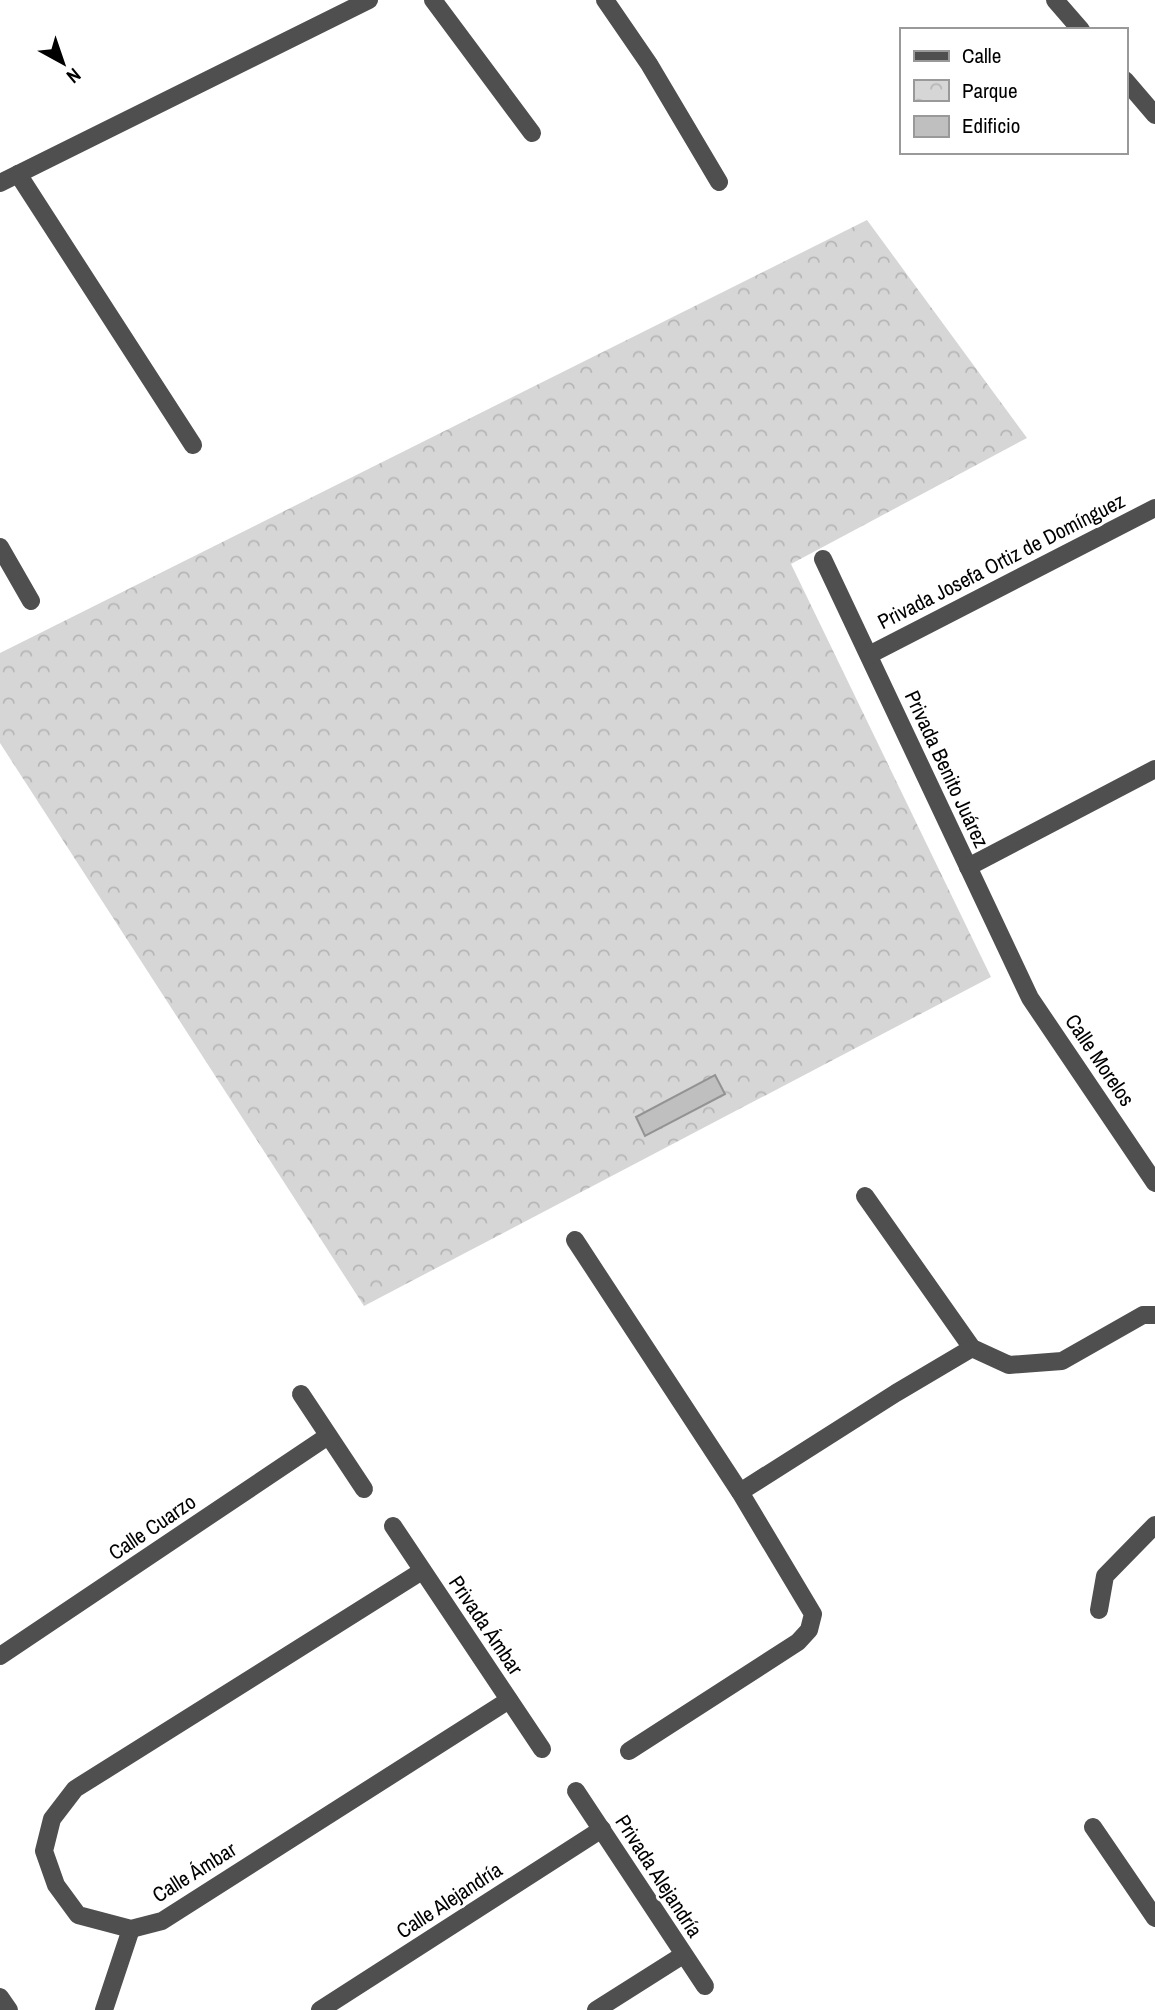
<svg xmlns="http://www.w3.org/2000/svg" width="1155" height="2010" font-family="'Archivo Narrow',sans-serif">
	<defs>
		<pattern id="park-crowns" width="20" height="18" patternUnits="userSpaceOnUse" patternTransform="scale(1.75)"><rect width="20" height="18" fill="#d6d6d6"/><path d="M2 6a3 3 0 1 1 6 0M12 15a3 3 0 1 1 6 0" fill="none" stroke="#b6b6b6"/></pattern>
	</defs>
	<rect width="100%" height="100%" fill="#fff"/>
	<polygon fill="url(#park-crowns)" points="867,220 1027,438 791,564 991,977 364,1306 0,743 0,653"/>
	<polygon fill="#bfbfbf" stroke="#939393" stroke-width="2" points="715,1075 725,1094 645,1136 636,1117"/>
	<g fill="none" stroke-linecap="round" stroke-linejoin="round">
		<g stroke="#4f4f4f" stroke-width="18">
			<polyline points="433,0 532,133"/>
			<polyline points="605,0 649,64 719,182"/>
			<polyline points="1055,0 1081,30"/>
			<polyline points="1125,80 1155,115"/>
			<polyline points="18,174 193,445"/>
			<polyline points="0,183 369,0"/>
			<polyline points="0,547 31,601"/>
			<polyline points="823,559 1030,998 1155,1183"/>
			<polyline points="869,655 1155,508"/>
			<polyline points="968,867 1155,769"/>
			<polyline points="865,1196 972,1348 1009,1365 1062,1361 1143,1315 1155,1315"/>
			<polyline points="575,1240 740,1492 813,1614 809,1630 798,1642 629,1751"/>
			<polyline points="301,1394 364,1489"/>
			<polyline points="740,1492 896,1393 972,1348"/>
			<polyline points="393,1526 542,1749"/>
			<polyline points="422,1571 75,1789 52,1819 44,1851 56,1885 78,1915 131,1929 162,1921 509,1700"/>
			<polyline points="1099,1610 1105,1576 1155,1525"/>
			<polyline points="0,1656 328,1436"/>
			<polyline points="576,1791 705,1986"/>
			<polyline points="1093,1827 1155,1918"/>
			<polyline points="0,1997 9,2010"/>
			<polyline points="104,2010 131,1929"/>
			<polyline points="320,2010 602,1829"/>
			<polyline points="596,2010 683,1955"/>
		</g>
	</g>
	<g text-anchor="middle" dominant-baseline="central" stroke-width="6" stroke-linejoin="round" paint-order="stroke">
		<g font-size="21" fill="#000" stroke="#fff">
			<text transform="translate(1001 561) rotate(-27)">Privada Josefa Ortiz de Domínguez</text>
			<text transform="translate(947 769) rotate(65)">Privada Benito Juárez</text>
			<text transform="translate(1100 1060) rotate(56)">Calle Morelos</text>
			<text transform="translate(152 1527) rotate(-34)">Calle Cuarzo</text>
			<text transform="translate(486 1625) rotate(56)">Privada Ámbar</text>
			<text transform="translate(194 1872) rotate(-32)">Calle Ámbar</text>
			<text transform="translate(659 1876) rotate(57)">Privada Alejandría</text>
			<text transform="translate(449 1900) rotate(-33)">Calle Alejandría</text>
		</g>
	</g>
	<rect x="900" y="28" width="228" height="126" fill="#ffffff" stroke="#999999" stroke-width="2"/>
	<rect x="914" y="51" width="35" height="10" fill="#4f4f4f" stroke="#999999" stroke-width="2"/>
	<text x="962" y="63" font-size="21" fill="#000000">Calle</text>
	<rect x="914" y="80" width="35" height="21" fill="url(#park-crowns)" stroke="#999999" stroke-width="2"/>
	<text x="962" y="98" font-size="21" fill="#000000">Parque</text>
	<rect x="914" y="116" width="35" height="21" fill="#bfbfbf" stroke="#999999" stroke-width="2"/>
	<text x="962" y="133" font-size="21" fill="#000000">Edificio</text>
	<g transform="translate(63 63) rotate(140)" stroke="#ffffff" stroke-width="5" paint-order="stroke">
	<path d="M0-5L12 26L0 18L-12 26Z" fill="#000000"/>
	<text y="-10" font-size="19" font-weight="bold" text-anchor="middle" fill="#000000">N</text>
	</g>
</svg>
